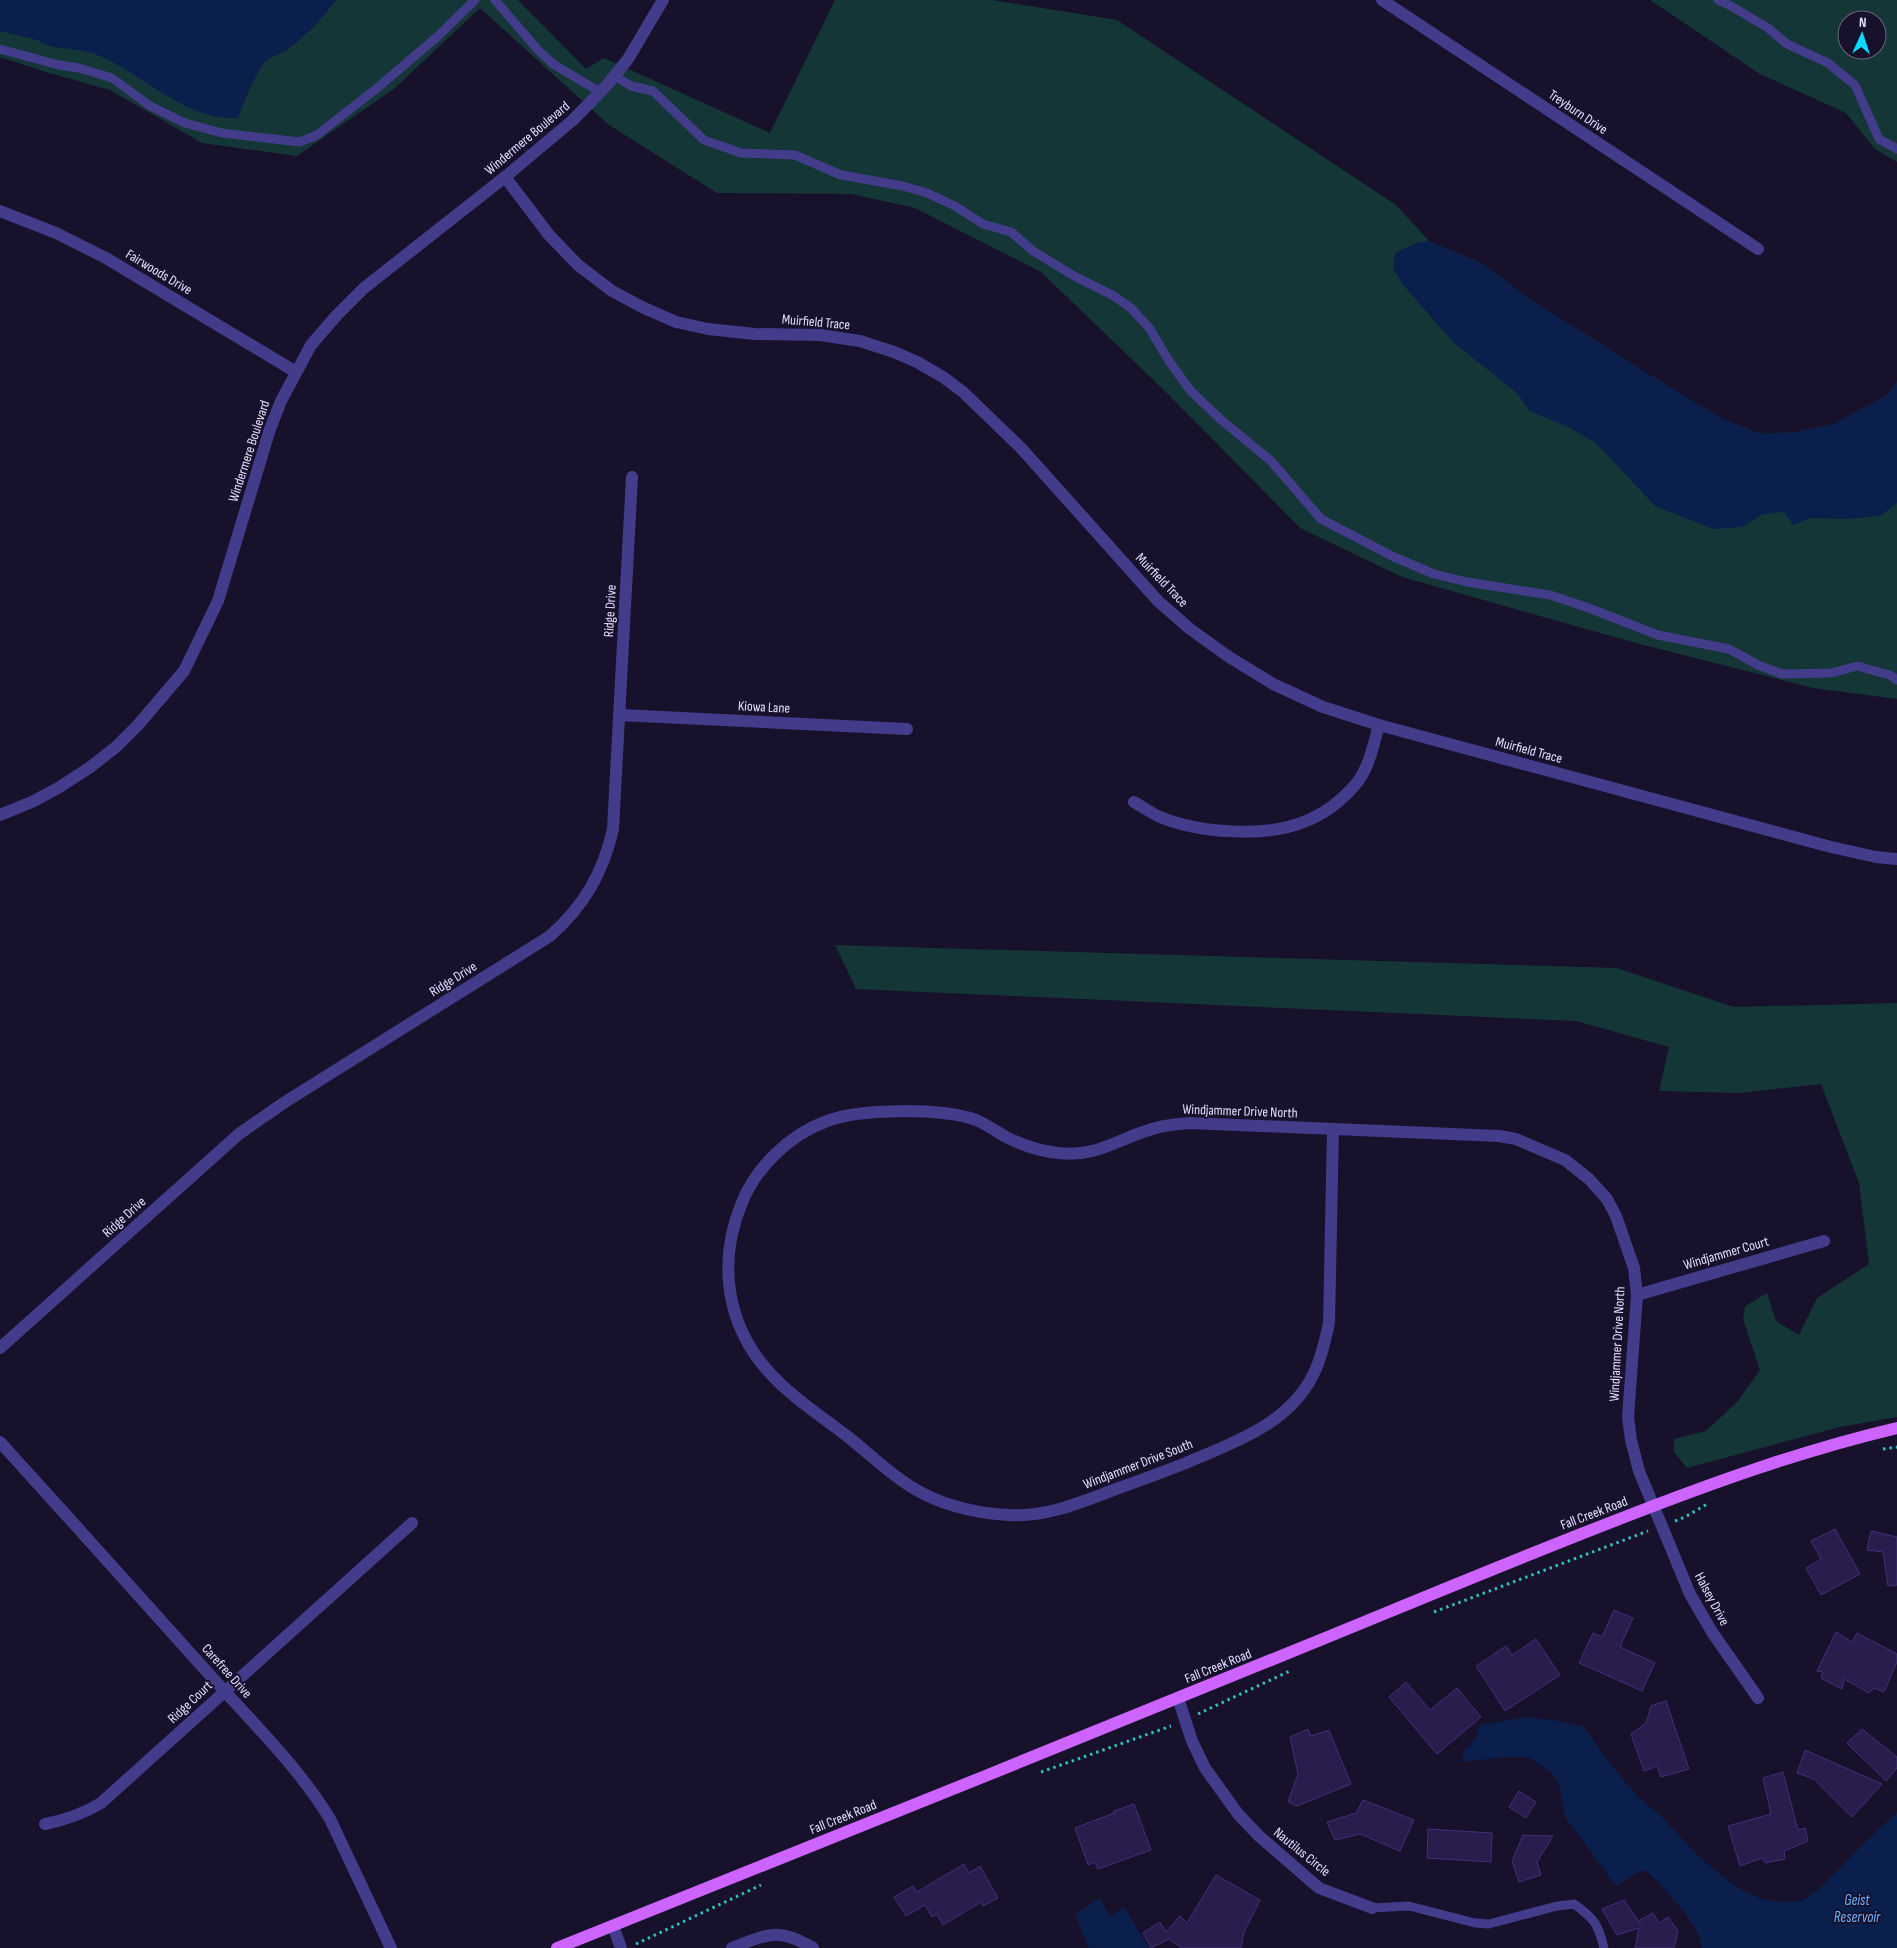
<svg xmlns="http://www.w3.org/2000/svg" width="1897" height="1948" font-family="'Sofia Sans Condensed',sans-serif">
	<rect width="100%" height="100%" fill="#17112c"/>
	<g fill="#143637" fill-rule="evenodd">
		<polygon points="0,0 518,0 586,69 604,58 770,133 835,0 992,0 1117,20 1396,205 1429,241 1483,264 1531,300 1669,387 1721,418 1760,434 1797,432 1834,424 1888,395 1897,382 1897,699 1813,688 1636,643 1402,577 1300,528 1169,395 1041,272 915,208 851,194 717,193 609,125 480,8 395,88 297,156 202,143 110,90 49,73 0,57"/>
		<path d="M1650 0H1897V162L1875 149 1846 113 1760 74ZM1847 20H1877V50H1847Z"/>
		<polygon points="835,945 1617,968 1734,1007 1897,1003 1897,1417 1840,1427 1687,1468 1674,1452 1674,1439 1706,1431 1738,1401 1760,1370 1743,1319 1745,1306 1767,1293 1776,1321 1799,1335 1817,1298 1869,1264 1859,1183 1821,1084 1740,1093 1659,1091 1669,1047 1576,1021 856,989"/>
	</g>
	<g fill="#0b1f4c">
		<path d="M0 0H336C322 19 306 36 288 49 281 54 273 56 267 60 258 67 242 107 238 118 188 122 144 75 100 56 85 49 67 50 51 46 46 45 42 42 37 40 25 36 12 35 0 31Z"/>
		<polygon points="1429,241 1483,264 1531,300 1669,387 1721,418 1760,434 1797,432 1834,424 1888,395 1897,382 1897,503 1880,516 1847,519 1810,518 1793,525 1784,512 1763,514 1742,527 1713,529 1655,506 1596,443 1568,427 1530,411 1517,393 1454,343 1404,286 1393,268 1395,253 1417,243"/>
		<path d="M1527 1717 1553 1720 1584 1727 1611 1765 1637 1796 1661 1816 1700 1858 1738 1888 1759 1898 1780 1902 1801 1901 1819 1889 1865 1842 1897 1812V1948H1702C1700 1922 1664 1890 1646 1870L1633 1875 1616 1886 1565 1817 1560 1788 1553 1774 1528 1757H1504L1462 1762 1463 1752 1475 1740 1480 1725Z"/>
		<polygon points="1099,1898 1111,1918 1124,1907 1149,1948 1089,1948 1075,1915"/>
	</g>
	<g fill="#291d4e" stroke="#422f7a">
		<polygon points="1835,1529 1860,1574 1821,1595 1806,1568 1821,1559 1811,1541"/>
		<polygon points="1871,1531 1897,1537 1897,1585 1888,1586 1883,1552 1867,1550"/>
		<polygon points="1614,1610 1633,1618 1620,1647 1655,1663 1642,1691 1579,1663 1593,1633 1602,1637"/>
		<polygon points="1836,1632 1852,1642 1857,1633 1897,1654 1897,1662 1884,1692 1874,1688 1869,1693 1844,1679 1842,1689 1821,1678 1823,1672 1817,1671"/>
		<polygon points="1536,1639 1560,1675 1505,1711 1476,1666 1506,1646 1512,1655"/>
		<polygon points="1406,1682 1430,1710 1457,1688 1481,1717 1437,1754 1389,1697"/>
		<polygon points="1666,1701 1689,1769 1661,1777 1657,1766 1644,1771 1631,1734 1646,1723 1651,1706"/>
		<polygon points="1308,1729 1311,1736 1329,1730 1351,1784 1297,1806 1288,1802 1298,1774 1290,1737"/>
		<polygon points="1862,1729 1897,1757 1897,1768 1886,1781 1847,1743"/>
		<polygon points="1805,1750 1882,1784 1852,1817 1814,1779 1797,1773"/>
		<polygon points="1783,1772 1798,1830 1805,1828 1808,1841 1784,1851 1785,1859 1765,1863 1762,1858 1740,1866 1728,1826 1771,1814 1763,1778"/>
		<polygon points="1519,1791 1536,1802 1526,1818 1509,1807"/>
		<polygon points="1363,1800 1414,1820 1400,1851 1360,1834 1335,1840 1327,1822 1356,1813"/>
		<polygon points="1134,1804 1151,1850 1098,1869 1095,1862 1088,1865 1075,1828 1114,1813 1114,1811"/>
		<polygon points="1428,1829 1492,1833 1491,1862 1427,1858"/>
		<polygon points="1523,1835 1553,1836 1537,1862 1541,1875 1519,1882 1512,1861"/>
		<polygon points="964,1864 969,1873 980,1866 998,1898 983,1906 981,1902 943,1925 937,1914 932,1917 925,1905 906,1916 894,1897 913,1886 917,1892"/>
		<polygon points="1216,1875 1260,1900 1244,1932 1241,1948 1182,1948 1169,1939 1151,1948 1143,1933 1160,1922 1166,1932 1180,1916 1187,1923"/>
		<polygon points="1624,1900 1640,1923 1640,1920 1653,1913 1659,1923 1668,1917 1678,1931 1674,1948 1635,1948 1639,1928 1617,1935 1602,1909"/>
	</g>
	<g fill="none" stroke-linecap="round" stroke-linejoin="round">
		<g stroke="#30c0be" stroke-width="3" stroke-dasharray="2.5 4" stroke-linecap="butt">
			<polyline points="1883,1449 1897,1447"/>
			<polyline points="1675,1521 1685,1517 1709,1503"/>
			<polyline points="1434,1612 1648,1531"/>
			<polyline points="1198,1714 1292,1670"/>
			<polyline points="1041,1772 1171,1726"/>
			<polyline points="636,1944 761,1885"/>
		</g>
		<g stroke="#433c8b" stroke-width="9">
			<polyline points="495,0 538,50 553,64 600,92"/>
			<polyline points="1718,0 1731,6 1768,28 1787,44 1828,63 1855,85 1879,139 1897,149"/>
			<polyline points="0,49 59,65 79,68 112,78 150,106 185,123 222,133 300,142 317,135 376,89 437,37 475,0"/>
			<polyline points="615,76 631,86 653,91 704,140 741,153 795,155 841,175 903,186 927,193 955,206 983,224 1011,232 1033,251 1074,276 1114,296 1131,308 1150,329 1169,361 1190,390 1219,418 1271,461 1321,519 1394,557 1434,574 1467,582 1550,595 1586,607 1658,635 1729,649 1758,665 1782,674 1832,673 1857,666 1890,675 1897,680"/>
			<path d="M1372 1908 1409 1906 1475 1923 1489 1924 1557 1906 1574 1904C1595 1919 1598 1924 1604 1948"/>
		</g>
		<g stroke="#433c8b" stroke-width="12">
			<polyline points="1382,0 1758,249"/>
			<polyline points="505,177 549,235 578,265 612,291 644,308 676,322 708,329 755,334 820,335 860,341 894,352 917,362 943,377 963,392 1021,448 1158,601 1190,629 1229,657 1273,684 1323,707 1379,725 1831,847 1876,857 1897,859"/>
			<polyline points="0,211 56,233 106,258 296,372"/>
			<polyline points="620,715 907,729"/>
			<path d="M1134 802C1143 807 1151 813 1160 817 1199 833 1267 838 1306 821 1324 814 1342 800 1355 785 1369 769 1373 746 1379 725"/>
			<polyline points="0,815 34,801 58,788 89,768 116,747 138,725 184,671 218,601 270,429 281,401 311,345 336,316 364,288 505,177 573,120 608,84 628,59 663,0"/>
			<path d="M1333 1129 1329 1323C1325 1341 1321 1359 1313 1375 1289 1424 1233 1443 1186 1463 1163 1472 1139 1481 1116 1489 1081 1502 1048 1517 1010 1515 982 1514 949 1507 924 1494 896 1480 872 1456 847 1436 821 1416 790 1396 768 1371 726 1324 718 1262 741 1205 755 1168 789 1135 827 1121 861 1108 941 1108 976 1120 986 1124 996 1131 1006 1137 1022 1145 1039 1151 1058 1153 1094 1157 1111 1143 1143 1132 1158 1126 1174 1124 1190 1123L1499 1136 1516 1139 1565 1160 1589 1179 1607 1199 1616 1216 1634 1268 1637 1295 1628 1417 1631 1440 1639 1471 1690 1594 1712 1632 1758 1698"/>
			<polyline points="1637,1295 1824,1241"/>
			<path d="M0 1348 239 1134 285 1102 550 936C584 906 603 873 613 829L632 477"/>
			<path d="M0 1442C70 1519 139 1596 209 1674 250 1720 298 1766 330 1819L391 1948"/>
			<polyline points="1178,1698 1192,1741 1205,1768 1238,1814 1259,1836 1319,1888 1372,1908"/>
			<path d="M45 1824C65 1820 83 1814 101 1803L412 1523"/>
			<polyline points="613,1926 621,1948"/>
			<path d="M732 1948C768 1934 778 1927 813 1948"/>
		</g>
		<path stroke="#cd64ff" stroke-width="12" d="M557 1948C817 1844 1076 1740 1335 1634 1430 1595 1526 1555 1622 1518 1712 1483 1803 1450 1897 1428"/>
	</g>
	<g text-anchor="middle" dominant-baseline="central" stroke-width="4" stroke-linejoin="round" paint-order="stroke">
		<g font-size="14" fill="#e2ddff" stroke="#17112c">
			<text transform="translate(1578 112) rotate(34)">Treyburn Drive</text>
			<text transform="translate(527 138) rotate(-40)">Windermere Boulevard</text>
			<text transform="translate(159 272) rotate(31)">Fairwoods Drive</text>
			<text transform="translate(816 322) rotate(5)">Muirfield Trace</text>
			<text transform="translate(249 451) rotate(-72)">Windermere Boulevard</text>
			<text transform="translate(1162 580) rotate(46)">Muirfield Trace</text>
			<text transform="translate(610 611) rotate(-87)">Ridge Drive</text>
			<text transform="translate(764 707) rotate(3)">Kiowa Lane</text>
			<text transform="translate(1529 750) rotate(15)">Muirfield Trace</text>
			<text transform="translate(453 979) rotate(-32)">Ridge Drive</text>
			<text transform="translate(1240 1111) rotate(2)">Windjammer Drive North</text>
			<text transform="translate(124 1217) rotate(-42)">Ridge Drive</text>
			<text transform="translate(1726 1253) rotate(-16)">Windjammer Court</text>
			<text transform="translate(1617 1344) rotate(-87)">Windjammer Drive North</text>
			<text transform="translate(1138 1464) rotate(-21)">Windjammer Drive South</text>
			<text transform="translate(1594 1513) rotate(-21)">Fall Creek Road</text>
			<text transform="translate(1712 1599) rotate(62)">Halsey Drive</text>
			<text transform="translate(1218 1666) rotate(-22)">Fall Creek Road</text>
			<text transform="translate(227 1671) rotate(48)">Carefree Drive</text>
			<text transform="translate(190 1702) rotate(-43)">Ridge Court</text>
			<text transform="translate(843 1817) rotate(-22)">Fall Creek Road</text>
			<text transform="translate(1302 1852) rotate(39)">Nautilus Circle</text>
		</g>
		<g font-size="15" font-style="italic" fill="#6bb3ff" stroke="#17112c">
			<text x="1857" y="1900">Geist<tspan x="1857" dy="17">Reservoir</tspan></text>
		</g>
	</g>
	<g transform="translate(1862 35) rotate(3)"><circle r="24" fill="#17112c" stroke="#686380"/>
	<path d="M0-4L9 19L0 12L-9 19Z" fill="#09daff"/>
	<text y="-8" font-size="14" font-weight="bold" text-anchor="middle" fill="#e2ddff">N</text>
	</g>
</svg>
